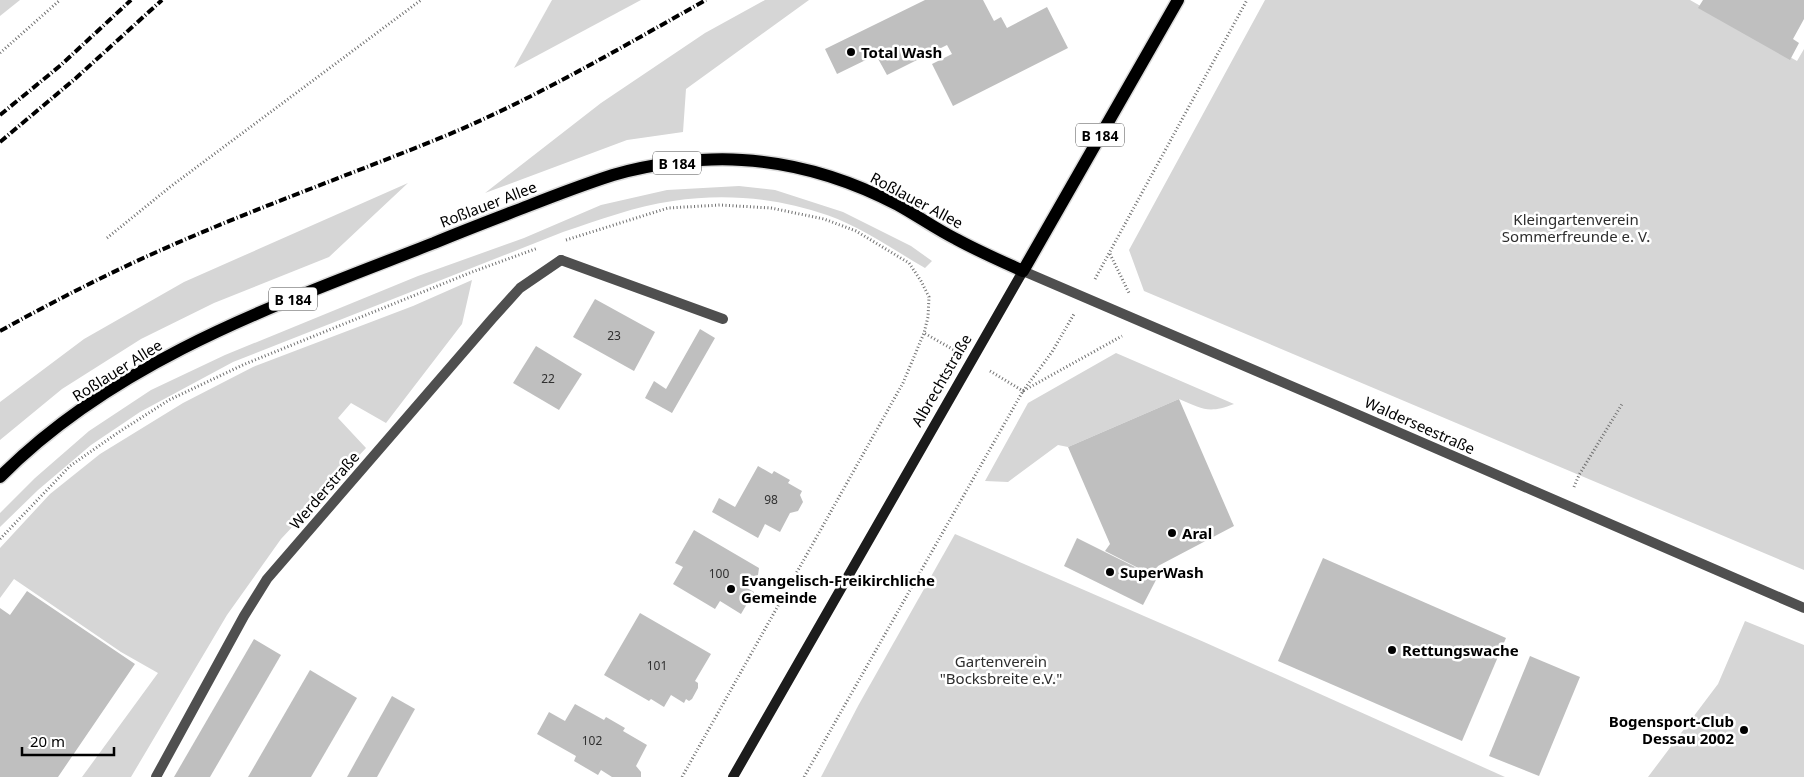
<svg xmlns="http://www.w3.org/2000/svg" width="1804" height="777" font-family="'Noto Sans',sans-serif">
	<rect width="100%" height="100%" fill="#fff"/>
	<g fill="#d6d6d6">
		<polygon points="0,0 20,0 0,16"/>
		<polygon points="552,0 641,0 514,68"/>
		<polygon points="765,0 809,0 686,89 683,132 627,140 485,193 601,103 705,33"/>
		<polygon points="1265,0 1690,0 1797,61 1804,49 1804,570 1144,291 1129,250"/>
		<polygon points="408,183 329,257 214,303 141,339 62,389 0,440 0,402 84,339 184,282"/>
		<path d="M739 186 775 190 843 212 911 246 932 261 925 268C894 250 861 227 827 215 778 198 725 193 673 201 636 206 599 220 563 232L233 362 140 412 91 445 38 490 0 527V513L35 478 89 431 151 390 225 355 418 276 524 238 601 205 667 190Z"/>
		<polygon points="472,280 462,324 386,423 351,403 338,418 366,448 281,539 227,615 131,777 82,777 158,673 121,652 14,579 0,598 0,548 50,494 100,454 183,403 253,367 413,306"/>
		<path d="M1116 353 1234 404C1208 414 1203 409 1179 399L1068 447 1058 445 1008 482 985 481 1028 403Z"/>
		<polygon points="955,534 1204,642 1505,777 821,777 858,706"/>
		<polygon points="1745,621 1804,645 1804,777 1648,777 1718,684"/>
	</g>
	<g fill="#bfbfbf">
		<polygon points="925,0 983,0 994,21 1001,17 1007,28 1047,7 1068,48 953,106 932,64 952,54 947,45 887,75 876,55 837,74 825,49"/>
		<polygon points="1703,0 1804,0 1804,19 1793,39 1799,43 1790,60 1698,8"/>
		<polygon points="595,299 655,332 634,371 573,337"/>
		<polygon points="700,329 715,338 672,413 645,398 654,381 666,389"/>
		<polygon points="536,346 582,374 559,410 513,383"/>
		<polygon points="1179,399 1234,526 1158,566 1152,575 1105,551 1110,544 1068,447"/>
		<polygon points="758,466 772,474 774,471 790,480 788,483 802,491 800,495 803,502 798,511 790,513 780,532 765,524 758,538 712,512 719,498 735,507"/>
		<polygon points="694,530 759,568 758,575 754,577 747,588 754,592 741,614 720,601 715,609 673,584 683,567 675,563"/>
		<polygon points="1077,538 1157,578 1143,605 1064,566"/>
		<polygon points="1323,558 1506,638 1462,741 1278,661"/>
		<polygon points="27,591 135,664 58,777 0,777 0,608 10,615"/>
		<polygon points="640,613 711,654 695,681 698,683 698,688 692,699 689,701 686,699 684,703 671,695 664,707 651,699 649,701 604,675"/>
		<polygon points="254,639 281,655 210,777 174,777"/>
		<polygon points="1530,656 1580,677 1539,776 1489,756"/>
		<polygon points="310,670 357,698 311,777 248,777"/>
		<polygon points="392,696 415,709 377,777 347,777"/>
		<polygon points="575,704 604,720 606,717 625,728 623,731 647,745 636,766 641,772 641,777 612,777 601,770 598,775 574,761 576,756 537,734 549,712 565,721"/>
	</g>
	<g fill="none" stroke-linecap="round" stroke-linejoin="round">
		<g stroke="#dbdbdb" stroke-width="15">
			<path id="primary" d="M0 477C118 358 281 303 434 243 465 230 497 218 528 206 556 195 585 184 613 175 650 164 703 157 742 160 796 163 850 180 898 205 918 216 936 229 956 239 978 251 1001 261 1023 271L1178 0"/>
		</g>
		<g stroke="#717171" stroke-width="3" stroke-dasharray="1 2.5" stroke-linecap="butt">
			<polyline points="0,53 60,0"/>
			<polyline points="107,238 170,187 421,0"/>
			<polyline points="566,240 668,208 720,205 771,208 824,219 856,231 909,263 921,281 929,297 928,317 924,333 954,350"/>
			<polyline points="1110,254 1129,293"/>
			<polyline points="1095,279 1247,0"/>
			<polyline points="990,371 1023,391 1052,352 1074,314"/>
			<polyline points="1574,487 1579,475 1622,404"/>
			<polyline points="0,539 70,466 119,432 169,400 245,364 472,272 538,248"/>
			<polyline points="682,777 903,383 924,333"/>
			<polyline points="804,777 1023,391 1122,336"/>
		</g>
		<polyline stroke="#4f4f4f" stroke-width="10" points="561,260 723,319"/>
		<g stroke="#4f4f4f" stroke-width="10">
			<polyline points="1023,271 1338,406 1804,608"/>
			<polyline points="156,777 244,616 267,579 492,319 520,288 561,260"/>
		</g>
		<polyline stroke="#1c1c1c" stroke-width="10" points="733,777 1023,271"/>
		<use href="#primary" stroke="#000" stroke-width="12"/>
		<g stroke="#000" stroke-width="4" stroke-dasharray="8 2.5 1 2.5" stroke-linecap="butt">
			<polyline points="0,115 61,65 131,0"/>
			<polyline points="0,142 76,78 162,0"/>
			<path d="M0 331C49 304 99 278 150 255 247 211 347 176 445 136 536 98 620 48 706 0"/>
		</g>
	</g>
	<g fill="#000" stroke="#fff" stroke-width="2">
		<circle cx="851" cy="52" r="5"/>
		<circle cx="1172" cy="533" r="5"/>
		<circle cx="1110" cy="572" r="5"/>
		<circle cx="731" cy="589" r="5"/>
		<circle cx="1392" cy="650" r="5"/>
		<circle cx="1744" cy="730" r="5"/>
	</g>
	<g text-anchor="middle" dominant-baseline="central" stroke-width="5" stroke-linejoin="round" paint-order="stroke">
		<g font-size="12" fill="#303030">
			<text x="614" y="335">23</text>
			<text x="548" y="378">22</text>
			<text x="771" y="499">98</text>
			<text x="719" y="573">100</text>
			<text x="657" y="665">101</text>
			<text x="592" y="740">102</text>
		</g>
		<g fill="#fff" stroke="#4c4c4c" stroke-width="1">
			<rect x="1076" y="123.5" width="48" height="23" rx="4"/>
			<rect x="653" y="151.5" width="48" height="23" rx="4"/>
			<rect x="269" y="287.5" width="48" height="23" rx="4"/>
		</g>
		<g font-size="14" font-weight="bold" fill="#000">
			<text x="1100" y="135">B 184</text>
			<text x="677" y="163">B 184</text>
			<text x="293" y="299">B 184</text>
		</g>
		<g font-size="15" font-weight="bold" fill="#000" stroke="#fff" text-anchor="start">
			<text x="861" y="52">Total Wash</text>
			<text x="1182" y="533">Aral</text>
			<text x="1120" y="572">SuperWash</text>
			<text x="741" y="580">Evangelisch-Freikirchliche<tspan x="741" dy="17">Gemeinde</tspan></text>
			<text x="1402" y="650">Rettungswache</text>
			<text x="1734" y="721" text-anchor="end">Bogensport-Club<tspan x="1734" dy="17">Dessau 2002</tspan></text>
		</g>
		<g font-size="15" fill="#000" stroke="#fff">
			<text transform="translate(917 200) rotate(28)">Roßlauer Allee</text>
			<text transform="translate(488 204) rotate(-21)">Roßlauer Allee</text>
			<text transform="translate(117 370) rotate(-32)">Roßlauer Allee</text>
			<text transform="translate(941 380) rotate(-60)">Albrechtstraße</text>
			<text transform="translate(1420 425) rotate(24)">Walderseestraße</text>
			<text transform="translate(324 490) rotate(-49)">Werderstraße</text>
		</g>
		<g font-size="15" fill="#2d2d2d" stroke="#fff">
			<text x="1576" y="219">Kleingartenverein<tspan x="1576" dy="17">Sommerfreunde e. V.</tspan></text>
			<text x="1001" y="661">Gartenverein<tspan x="1001" dy="17">"Bocksbreite e.V."</tspan></text>
		</g>
	</g>
	<path d="M22 747v8h92v-8" fill="none" stroke="#000000" stroke-width="2.5"/>
	<text x="30" y="747" font-size="15" fill="#000000" stroke="#ffffff" stroke-width="4" paint-order="stroke">20 m</text>
</svg>
